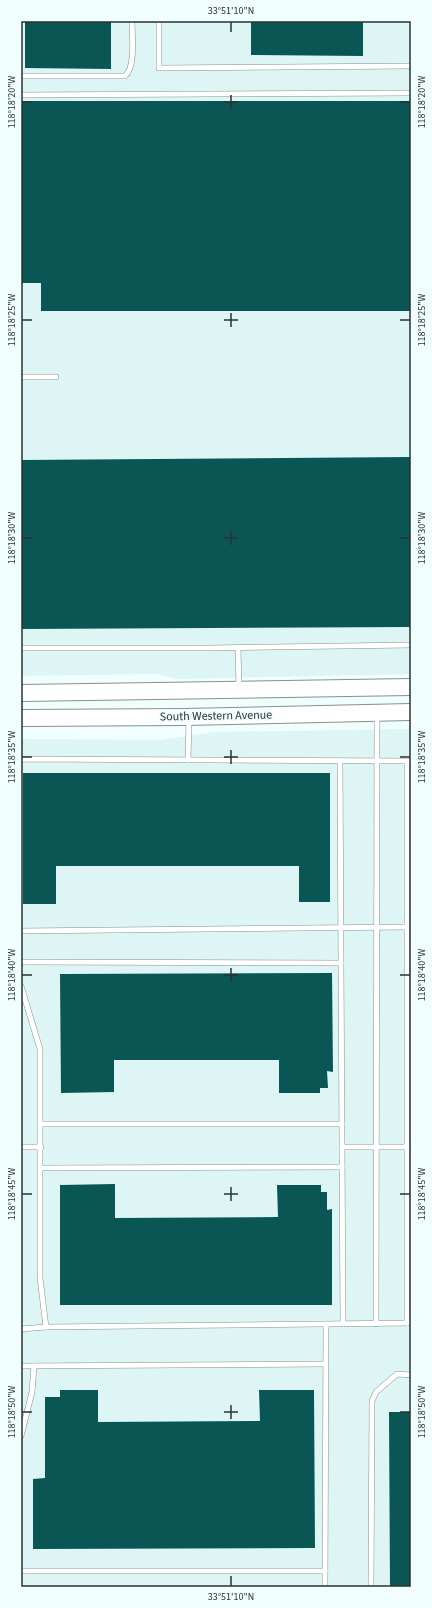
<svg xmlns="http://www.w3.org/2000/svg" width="432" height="1608" font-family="'Source Sans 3',sans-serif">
	<rect width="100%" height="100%" fill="#f0fefe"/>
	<g fill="#ddf5f4">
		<polygon points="21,21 411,21 411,674 178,679 157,674 21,676"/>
		<polygon points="411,729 411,1587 21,1587 21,739 161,740 213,732"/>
	</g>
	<g fill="#095655">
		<polygon points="25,21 111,21 111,69 25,68"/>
		<polygon points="251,21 363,21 363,56 251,55"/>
		<polygon points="21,101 411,101 411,311 41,311 41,283 21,283"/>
		<polygon points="411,457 411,627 21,629 21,460"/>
		<polygon points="23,773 330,773 330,902 299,902 299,866 56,866 56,904 23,904"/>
		<polygon points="332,973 333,1072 327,1071 328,1088 320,1088 320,1093 279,1093 279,1060 114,1060 114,1092 61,1093 60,974"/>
		<polygon points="115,1184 115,1218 278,1217 277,1185 321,1185 321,1192 327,1192 327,1210 332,1209 332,1305 60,1305 60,1185"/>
		<polygon points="60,1390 98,1390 98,1422 260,1421 259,1390 314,1390 315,1548 33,1549 33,1479 45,1478 45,1397 60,1397"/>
		<polygon points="389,1412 411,1412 411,1587 390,1587"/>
	</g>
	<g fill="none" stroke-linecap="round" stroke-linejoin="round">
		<g stroke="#849191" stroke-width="6">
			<g id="lane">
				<polyline points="159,21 159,68 411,66"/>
				<path d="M21 76H125C136 67 132 35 132 21"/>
				<polyline points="21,95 411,93"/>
				<polyline points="21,377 56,377"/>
				<polyline points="21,648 210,648 411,645"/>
				<polyline points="238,648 239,688"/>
				<polyline points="21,760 24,759 411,761"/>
				<polyline points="188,760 189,719"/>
				<polyline points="340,761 341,963"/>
				<polyline points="21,931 407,927"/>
				<polyline points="21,962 341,963 343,1324"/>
				<polyline points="21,986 40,1049 40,1278 46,1327"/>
				<polyline points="41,1124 342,1124"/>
				<polyline points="21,1147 41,1147"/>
				<polyline points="342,1147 407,1147"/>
				<polyline points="41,1168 342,1167"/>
				<polyline points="407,1323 407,761"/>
				<polyline points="376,1324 377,715"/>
				<polyline points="21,1329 46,1327 411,1323"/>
				<polyline points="21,1366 325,1364"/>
				<polyline points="21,1436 32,1392 34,1366"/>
				<polyline points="21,1571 325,1571"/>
				<polyline points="325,1587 326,1325"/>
				<polyline points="371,1587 372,1401 376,1392 397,1374 411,1375"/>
			</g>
		</g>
		<g stroke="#849191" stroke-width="18">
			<g id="primary">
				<polyline points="21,693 411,687"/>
				<polyline points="21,718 184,717 411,712"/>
			</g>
		</g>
		<use href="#lane" stroke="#fff" stroke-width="5"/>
		<use href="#primary" stroke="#fff" stroke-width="16"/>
	</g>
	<path fill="none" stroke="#2d3232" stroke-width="1.5" d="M231 22V32M231 95V109M22 102H32M224 102H238M400 102H410M231 313V327M22 320H32M224 320H238M400 320H410M231 531V545M22 538H32M224 538H238M400 538H410M231 750V764M22 757H32M224 757H238M400 757H410M231 968V982M22 975H32M224 975H238M400 975H410M231 1187V1201M22 1194H32M224 1194H238M400 1194H410M231 1405V1419M22 1412H32M224 1412H238M400 1412H410M231 1576V1586"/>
	<g text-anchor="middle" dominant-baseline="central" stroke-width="4" stroke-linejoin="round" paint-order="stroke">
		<g font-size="12" fill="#2d3232" stroke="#f0fefe">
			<text transform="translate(216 716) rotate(-1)">South Western Avenue</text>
		</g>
	</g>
	<rect width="432" height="1608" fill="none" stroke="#f0fefe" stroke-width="44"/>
	<rect x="22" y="22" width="388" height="1564" fill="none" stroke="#2d3232" stroke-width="1.5"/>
	<g font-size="10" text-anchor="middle" fill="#2d3232">
		<text x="231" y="14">33°51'10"N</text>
		<text transform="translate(421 102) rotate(-90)" y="4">118°18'20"W</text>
		<text transform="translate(11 102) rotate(-90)" y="4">118°18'20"W</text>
		<text transform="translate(421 320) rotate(-90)" y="4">118°18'25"W</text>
		<text transform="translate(11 320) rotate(-90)" y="4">118°18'25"W</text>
		<text transform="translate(11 538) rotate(-90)" y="4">118°18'30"W</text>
		<text transform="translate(421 538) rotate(-90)" y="4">118°18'30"W</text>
		<text transform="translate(421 757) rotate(-90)" y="4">118°18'35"W</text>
		<text transform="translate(11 757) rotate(-90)" y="4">118°18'35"W</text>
		<text transform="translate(11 975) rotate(-90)" y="4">118°18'40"W</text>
		<text transform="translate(421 975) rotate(-90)" y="4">118°18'40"W</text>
		<text transform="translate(421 1194) rotate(-90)" y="4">118°18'45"W</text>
		<text transform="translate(11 1194) rotate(-90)" y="4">118°18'45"W</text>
		<text transform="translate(421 1412) rotate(-90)" y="4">118°18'50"W</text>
		<text transform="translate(11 1412) rotate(-90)" y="4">118°18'50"W</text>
		<text x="231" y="1600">33°51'10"N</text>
	</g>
</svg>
